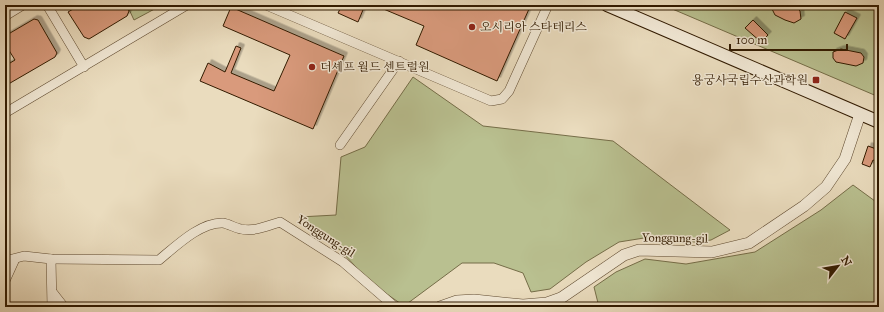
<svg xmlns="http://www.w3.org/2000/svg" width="884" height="312" font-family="'IM FELL Great Primer','Noto Serif KR',serif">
	<defs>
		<filter id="shadow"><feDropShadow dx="3.5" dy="-3.5" stdDeviation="0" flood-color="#0004"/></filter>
	</defs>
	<rect width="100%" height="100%" fill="#eadcbe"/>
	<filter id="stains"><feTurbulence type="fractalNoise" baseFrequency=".005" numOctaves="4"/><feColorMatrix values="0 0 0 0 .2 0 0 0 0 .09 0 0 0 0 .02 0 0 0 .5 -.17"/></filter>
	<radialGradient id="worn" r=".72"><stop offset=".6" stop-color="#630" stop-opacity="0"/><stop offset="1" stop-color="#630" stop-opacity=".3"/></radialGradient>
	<g fill="#b9c090" stroke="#756d48">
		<polygon points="127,5 162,5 134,20"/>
		<polygon points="663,5 879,5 879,97"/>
		<polygon points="413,77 483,126 613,141 730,230 711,240 695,242 644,238 619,242 586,262 550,289 531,292 523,273 494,263 462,263 404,306 371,283 340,250 299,217 336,215 341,157 365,147"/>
		<polygon points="853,185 879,204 879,307 599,307 594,287 616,272 645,259 686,264 755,252 821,210"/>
	</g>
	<g fill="#d99a7c" stroke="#311a00" filter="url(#shadow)">
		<polygon points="80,5 126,5 129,11 127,16 89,39 84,37 68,12"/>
		<polygon points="342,5 365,5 358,22 338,13"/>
		<polygon points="374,5 527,5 529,9 497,81 416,45 424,26"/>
		<polygon points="770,5 794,5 800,11 801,19 794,23 785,20 775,15"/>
		<polygon points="231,7 344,56 313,129 200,81 208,63 225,72 236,46 241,48 231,73 274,91 290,55 223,26"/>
		<polygon points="845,12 857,18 845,39 834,33"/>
		<polygon points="34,19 38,20 57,53 55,57 5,86 5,66 15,60 5,44 5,36"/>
		<polygon points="753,20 768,35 761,42 745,28"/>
		<polygon points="841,49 861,53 864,57 863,63 856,66 836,62 833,58 833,52"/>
		<polygon points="868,146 879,150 879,162 873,160 870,167 862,164"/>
	</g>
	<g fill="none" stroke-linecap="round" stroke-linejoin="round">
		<g stroke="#5f4a30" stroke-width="10">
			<g id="minor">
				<polyline points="47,5 84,67"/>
				<polyline points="266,5 491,101 502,99 509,91 548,5"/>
				<polyline points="5,16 23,5"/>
				<polyline points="5,113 187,5"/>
				<polyline points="340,145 399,61"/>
				<polyline points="51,259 52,307"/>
				<path d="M5 261 24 256 51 259 159 260C175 247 200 222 223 223 229 224 235 228 241 229 254 232 267 226 280 222L343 262 395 307"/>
				<polyline points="5,281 15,259"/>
				<polyline points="53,293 64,307"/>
			</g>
		</g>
		<g stroke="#5f4a30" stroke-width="12">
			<polyline id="tertiary" points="440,307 457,301 474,300 523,305 547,303 561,298 624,255 639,250 712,252 749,243 804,206 826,187 845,159 860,114"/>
		</g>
		<g stroke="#311a00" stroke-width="14">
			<polyline id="secondary" points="607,5 879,122"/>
		</g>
		<use href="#minor" stroke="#f1e8d5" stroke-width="9"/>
		<use href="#tertiary" stroke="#f1e8d5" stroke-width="11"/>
		<use href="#secondary" stroke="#f1e8d5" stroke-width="12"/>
	</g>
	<g fill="#8f2418" stroke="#f1e8d5" stroke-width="1.5">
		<circle cx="472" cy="27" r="4"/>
		<circle cx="312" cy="67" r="4"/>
		<rect x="812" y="76" width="8" height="8" rx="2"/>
	</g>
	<g text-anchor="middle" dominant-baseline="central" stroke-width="3" stroke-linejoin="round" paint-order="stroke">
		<g font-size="12" fill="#311a00" stroke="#f1e8d5" text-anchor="start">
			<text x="480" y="27">오시리아 스타테리스</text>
			<text x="320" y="67">더셰프 월드 센트럴원</text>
			<text x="808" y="80" text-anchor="end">용궁사국립수산과학원</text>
		</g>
		<g font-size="12" fill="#311a00" stroke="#f1e8d5">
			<text transform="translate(326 236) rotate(33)">Yonggung-gil</text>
			<text transform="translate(675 238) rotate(1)">Yonggung-gil</text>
		</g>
	</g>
	<rect width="884" height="312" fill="none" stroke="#eadcbe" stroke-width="20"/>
	<rect x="6" y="6" width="872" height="300" fill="none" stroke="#311a00" stroke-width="2"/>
	<rect x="10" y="10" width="864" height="292" fill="none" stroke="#311a00"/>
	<g transform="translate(838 266) rotate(59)" stroke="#f1e8d5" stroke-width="3" paint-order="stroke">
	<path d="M0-3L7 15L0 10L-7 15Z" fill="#311a00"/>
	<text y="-6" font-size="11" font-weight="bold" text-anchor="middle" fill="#311a00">N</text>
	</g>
	<path d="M730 44v6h117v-6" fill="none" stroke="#311a00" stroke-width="2"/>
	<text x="736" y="44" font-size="12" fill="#311a00" stroke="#f1e8d5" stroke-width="3" paint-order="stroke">100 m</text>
	<rect width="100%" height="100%" filter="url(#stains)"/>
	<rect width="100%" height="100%" fill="url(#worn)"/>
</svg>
